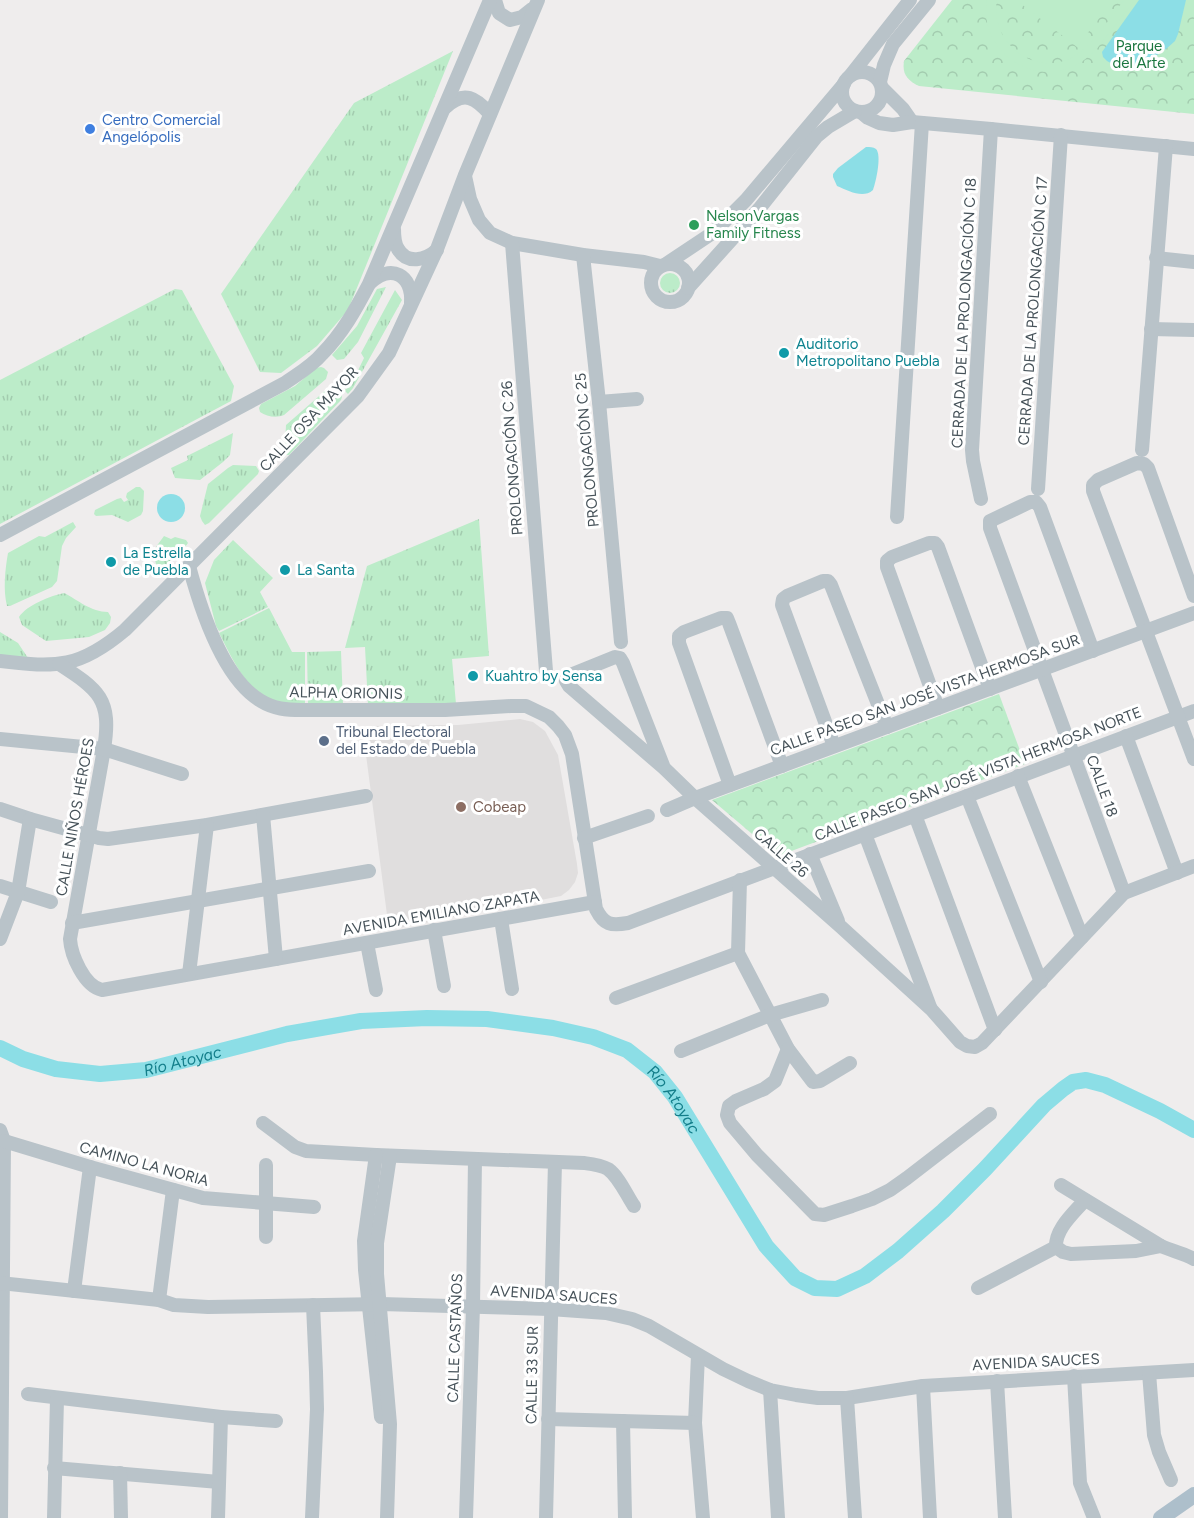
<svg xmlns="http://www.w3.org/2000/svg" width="1194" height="1518" font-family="Figtree,sans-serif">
	<defs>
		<pattern id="grass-tufts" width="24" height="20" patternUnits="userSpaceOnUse" patternTransform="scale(1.5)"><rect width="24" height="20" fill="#bcecc9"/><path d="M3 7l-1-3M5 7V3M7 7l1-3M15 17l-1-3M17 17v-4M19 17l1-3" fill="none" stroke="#a3ccaf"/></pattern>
		<pattern id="park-crowns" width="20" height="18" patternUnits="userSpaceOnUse" patternTransform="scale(1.5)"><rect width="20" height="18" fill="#bcecc9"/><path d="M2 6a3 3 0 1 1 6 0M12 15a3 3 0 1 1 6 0" fill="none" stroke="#a3ccaf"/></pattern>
	</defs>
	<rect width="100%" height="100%" fill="#efeded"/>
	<polygon fill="#e0dede" points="520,719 533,722 545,731 558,755 577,864 578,873 575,882 569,890 561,896 389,930 363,732 368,732 368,726 458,725"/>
	<g fill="url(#grass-tufts)">
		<polygon points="453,51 348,310 317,346 281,373 260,372 221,294 354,103"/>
		<circle cx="670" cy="283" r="10"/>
		<polygon points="386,287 358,342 344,359 337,360 332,355 357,326 377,289"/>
		<polygon points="175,289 182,290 234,386 231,401 0,524 0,380"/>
		<polygon points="395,290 402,300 353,388 348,394 344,390 350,387 364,358 361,353"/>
		<path d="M321 367 324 368 328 372 326 379 284 415C277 418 267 417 260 412L259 408 261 404 295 386 316 368Z"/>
		<polygon points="334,387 340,391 342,397 341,400 289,455 283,455 281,451 285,445 286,425 326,390"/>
		<polygon points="233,433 230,455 223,462 200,480 175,478 171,468 188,460 187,456"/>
		<polygon points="233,465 256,466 259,471 258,474 209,523 205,525 202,521 200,516 208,484 228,468"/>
		<polygon points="136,487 140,487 144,491 143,511 141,515 128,522 112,515 96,516 94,514 95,510 117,499 121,498 124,502 128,500 126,497 127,493"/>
		<polygon points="479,519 489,656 452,659 456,704 368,705 365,647 345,648 367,566"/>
		<path d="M73 522 76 527 66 538 62 546 57 581 52 587 10 606H7C3 590 5 570 8 553L39 536 45 537Z"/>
		<polygon points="164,536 171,539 175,537 186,540 188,543 178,556 173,555 170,558 171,563 162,572 156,564 153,551"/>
		<polygon points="233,540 273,578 260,592 268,607 219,631 216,626 205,583 214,560"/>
		<path d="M64 593C78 600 91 612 108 612L111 617 110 623 105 630 89 637 46 641 22 625 19 617C27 605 50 596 64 593Z"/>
		<path d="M269 608 292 652H305V704C299 704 293 705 287 704 248 699 235 663 219 633Z"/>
		<polygon points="0,632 18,643 30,661 0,657"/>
		<polygon points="341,651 343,704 308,704 307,652"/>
	</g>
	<g fill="url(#park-crowns)">
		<path d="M952 0H1194V114L919 86C907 80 902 74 904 61Z"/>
		<polygon points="999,694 1025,764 778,856 712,800"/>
	</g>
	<g fill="#bcecc9">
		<path d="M987 0H997C989 41 1033 77 1071 58 1090 49 1111 17 1124 0H1135L1095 51C1084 61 1073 69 1058 71 1017 78 979 41 987 0Z"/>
		<polygon points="1016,0 1113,0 1077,47"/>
	</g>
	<g fill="#8cdee6">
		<polygon points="1139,0 1186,0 1178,34 1175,41 1166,49 1138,68 1134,70 1125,71 1107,61 1103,57 1102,52"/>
		<path d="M866 147C870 147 873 147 876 149 882 155 876 182 873 190 863 199 849 191 837 186L833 177V174L838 168Z"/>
		<circle cx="171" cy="508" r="14"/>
	</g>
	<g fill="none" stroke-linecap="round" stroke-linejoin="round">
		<path stroke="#8cdee6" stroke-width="16" id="s1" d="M0 1048 23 1059 56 1069 100 1074 146 1070 287 1034 361 1021 427 1018 487 1019 553 1028 593 1037 627 1050 655 1072 675 1097 766 1246 795 1278 815 1288 837 1289 865 1276 898 1251 943 1211 985 1169 1044 1105 1063 1089 1073 1082 1086 1080 1105 1085 1160 1111 1194 1130"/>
		<g stroke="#b9c3c9" stroke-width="14">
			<polyline points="495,0 499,13 510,20 522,17 532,9"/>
			<circle cx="862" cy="92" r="20"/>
			<polyline points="850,76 910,0"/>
			<polyline points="880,82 884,65 893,44 929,0"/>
			<polyline points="882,88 903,109 912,122"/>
			<path d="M446 107C464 90 476 98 490 114"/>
			<polyline points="862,113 868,118 879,123 893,125 912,122 991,129 1194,149"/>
			<polyline points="465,176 470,199 479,220 490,233 512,243 583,255 644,262 660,266"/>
			<path d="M394 229C394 235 394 243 398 249 407 265 426 260 437 250"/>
			<polyline points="512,243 546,671"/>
			<polyline points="583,255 599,402 621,642"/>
			<polyline points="1156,258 1194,262"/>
			<polyline points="666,264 714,232 746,200 844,84"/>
			<circle cx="670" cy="283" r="19"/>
			<path d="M370 283C391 263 413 275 411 303"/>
			<polyline points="688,288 759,209 817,136 828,127 855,111"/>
			<polyline points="1151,329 1194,330"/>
			<polyline points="599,402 637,399"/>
			<polyline points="1142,450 1166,146"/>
			<polyline points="1038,489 1061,135"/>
			<polyline points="981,499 973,461 972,450 991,129"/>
			<polyline points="897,517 922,123"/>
			<path d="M0 535 285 383C298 374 312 366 322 354 342 334 356 309 369 284L490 0"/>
			<path d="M189 566C200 607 223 679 261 701 274 709 287 710 301 710H445L511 706H526L549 717 558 726 565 735 572 754 596 909C604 925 611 926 628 923L1194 711"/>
			<polyline points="1194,596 1148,468 1144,464 1137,463 1098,480 1093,485 1093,491 1194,759"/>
			<polyline points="1093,651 1040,507 1036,502 1030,502 990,521 990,528 1124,893"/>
			<path d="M0 661C57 668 80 668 125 630L358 396 389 353 437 249 465 175 538 0"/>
			<path d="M59 664C99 690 112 699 104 749L70 939C71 955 84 986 102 990L595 902"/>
			<polyline points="938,708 887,567 887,561 892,557 929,543 935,543 938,547 990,689"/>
			<polyline points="1126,736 1177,873"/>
			<polyline points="0,739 104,749 182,774"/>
			<polyline points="834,746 782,605 783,599 787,596 823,581 828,581 831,585 887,727"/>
			<polyline points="664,768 623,663 620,658 615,657 568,676 566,681 569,686 664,768 695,798 840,926 931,1009 960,1042 967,1046 975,1047 982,1043 1124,893 1194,866"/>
			<polyline points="1018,776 1082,937"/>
			<polyline points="730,785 679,643 679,636 684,632 721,618 727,618 729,623 782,766"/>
			<polyline points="967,796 1041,982"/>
			<polyline points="0,809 30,819 99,838 108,839 207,825 366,796"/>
			<polyline points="667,810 695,798 1194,613"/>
			<polyline points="263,815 276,959"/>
			<polyline points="915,815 995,1030"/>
			<polyline points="865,834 930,1007"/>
			<polyline points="584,838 648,816"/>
			<polyline points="810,854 838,921"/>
			<polyline points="740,880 738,953 788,1049 813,1082 820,1081 850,1063"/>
			<polyline points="0,886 51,902"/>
			<polyline points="501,919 512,989"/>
			<polyline points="72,923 369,871"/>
			<polyline points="434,930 444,986"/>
			<polyline points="0,939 18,892 30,819"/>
			<polyline points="367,943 376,990"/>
			<polyline points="189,974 207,825"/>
			<polyline points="616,998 738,953"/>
			<polyline points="788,1049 775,1081 764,1089 736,1101 729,1106 727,1115 730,1123 757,1155 815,1214 824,1215 852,1206 872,1199 890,1190 907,1178 990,1114"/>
			<polyline points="681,1051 770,1015 822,1000"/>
			<path d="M263 1123 295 1147 306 1151 376 1155 584 1163C592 1164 601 1165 608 1169 619 1177 626 1194 634 1206"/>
			<polyline points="0,1130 4,1141 1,1518"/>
			<polyline points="4,1141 90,1167 203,1198 314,1207"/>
			<polyline points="376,1155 364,1241 365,1270 381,1417"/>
			<polyline points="266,1165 266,1237"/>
			<path d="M1061 1185 1161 1246C1172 1251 1183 1253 1194 1259"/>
			<polyline points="1056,1247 1063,1252 1071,1254 1136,1251 1161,1246"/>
			<path d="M1056 1247C1055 1229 1074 1213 1085 1200"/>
			<polyline points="0,1283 159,1300 174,1305 208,1307 381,1304 550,1309 606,1313 632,1319 649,1326 723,1369 748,1381 770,1390 796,1395 818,1398 847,1398 923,1386 1194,1370"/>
			<polyline points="978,1288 1056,1247"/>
			<polyline points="74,1291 90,1167"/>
			<polyline points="159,1300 173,1190"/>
			<polyline points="698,1355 695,1423 703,1518"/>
			<polyline points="1149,1373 1154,1435 1159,1452 1171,1480"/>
			<polyline points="1074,1376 1080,1483 1094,1518"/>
			<polyline points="997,1381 1005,1518"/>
			<polyline points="923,1386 930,1518"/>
			<polyline points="770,1390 778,1518"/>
			<polyline points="28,1394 221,1417 276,1421"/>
			<polyline points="847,1398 855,1518"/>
			<polyline points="548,1419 695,1423"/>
			<polyline points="623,1421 625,1518"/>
			<polyline points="54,1468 219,1482"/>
			<polyline points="120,1473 121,1518"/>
			<polyline points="54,1518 57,1399"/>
			<polyline points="218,1518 221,1417"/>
			<polyline points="312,1518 317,1409 316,1372 313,1305"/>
			<polyline points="387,1518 390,1424 377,1274 377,1243 390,1156"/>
			<polyline points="466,1518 473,1306 475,1159"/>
			<polyline points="546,1518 555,1162"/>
		</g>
		<polyline stroke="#adbfcb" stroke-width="16" points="1161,1518 1194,1495"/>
	</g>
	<circle fill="#3f7fe0" stroke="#fff" stroke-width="2" cx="90" cy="129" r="6"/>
	<circle fill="#2e9e5b" stroke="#fff" stroke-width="2" cx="694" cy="225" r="6"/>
	<g fill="#0f9aa8" stroke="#fff" stroke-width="2">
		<circle cx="784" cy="353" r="6"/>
		<circle cx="111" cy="562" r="6"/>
		<circle cx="285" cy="570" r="6"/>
		<circle cx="473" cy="676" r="6"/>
	</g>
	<circle fill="#5c6f8a" stroke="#fff" stroke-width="2" cx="324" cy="741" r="6"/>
	<circle fill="#8d6e63" stroke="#fff" stroke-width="2" cx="461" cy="807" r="6"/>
	<g text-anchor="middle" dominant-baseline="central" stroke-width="6" stroke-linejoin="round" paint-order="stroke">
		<g font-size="15" fill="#1b763f" stroke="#fff">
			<text x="1139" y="46">Parque<tspan x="1139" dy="17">del Arte</tspan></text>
		</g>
		<g font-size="15" fill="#366cbe" stroke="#fff" text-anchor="start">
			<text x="102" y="120">Centro Comercial<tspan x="102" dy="17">Angelópolis</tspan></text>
		</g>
		<g font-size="15" fill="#27864d" stroke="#fff" text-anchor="start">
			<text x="706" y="216">NelsonVargas<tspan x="706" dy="17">Family Fitness</tspan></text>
		</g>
		<g font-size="15" fill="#465259" stroke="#fff">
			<text transform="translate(1033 311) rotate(-86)">CERRADA DE LA PROLONGACIÓN C 17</text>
			<text transform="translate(964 313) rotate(-87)">CERRADA DE LA PROLONGACIÓN C 18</text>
			<text transform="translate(309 419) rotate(-47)">CALLE OSA MAYOR</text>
			<text transform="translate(587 450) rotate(-95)">PROLONGACIÓN C 25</text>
			<text transform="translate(512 458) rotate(-94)">PROLONGACIÓN C 26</text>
			<text transform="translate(346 693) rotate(1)">ALPHA ORIONIS</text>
			<text transform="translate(925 695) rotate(-20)">CALLE PASEO SAN JOSÉ VISTA HERMOSA SUR</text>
			<text transform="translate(978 774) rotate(-21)">CALLE PASEO SAN JOSÉ VISTA HERMOSA NORTE</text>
			<text transform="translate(1102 786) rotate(70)">CALLE 18</text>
			<text transform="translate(75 817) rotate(-80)">CALLE NIÑOS HÉROES</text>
			<text transform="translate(781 853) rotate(41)">CALLE 26</text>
			<text transform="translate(441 913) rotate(-10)">AVENIDA EMILIANO ZAPATA</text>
			<text transform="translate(144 1164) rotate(15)">CAMINO LA NORIA</text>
			<text transform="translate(554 1295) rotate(4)">AVENIDA SAUCES</text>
			<text transform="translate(455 1338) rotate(-88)">CALLE CASTAÑOS</text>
			<text transform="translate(1036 1362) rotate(-3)">AVENIDA SAUCES</text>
			<text transform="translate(532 1375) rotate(-89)">CALLE 33 SUR</text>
		</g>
		<g font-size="15" fill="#0d838f" stroke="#fff" text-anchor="start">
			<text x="796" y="344">Auditorio<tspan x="796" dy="17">Metropolitano Puebla</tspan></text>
			<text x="123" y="553">La Estrella<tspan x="123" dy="17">de Puebla</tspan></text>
			<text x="297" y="570">La Santa</text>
			<text x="485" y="676">Kuahtro by Sensa</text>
		</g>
		<g font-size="15" fill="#4e5e75" stroke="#fff" text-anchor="start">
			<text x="336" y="732">Tribunal Electoral<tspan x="336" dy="17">del Estado de Puebla</tspan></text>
		</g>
		<g font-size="15" fill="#785e54" stroke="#fff" text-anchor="start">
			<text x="473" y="807">Cobeap</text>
		</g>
		<g font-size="16" font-style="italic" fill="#137e8a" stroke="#fff">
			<text stroke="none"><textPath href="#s1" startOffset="188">Río Atoyac</textPath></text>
			<text stroke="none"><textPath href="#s1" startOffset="710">Río Atoyac</textPath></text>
		</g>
	</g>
</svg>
